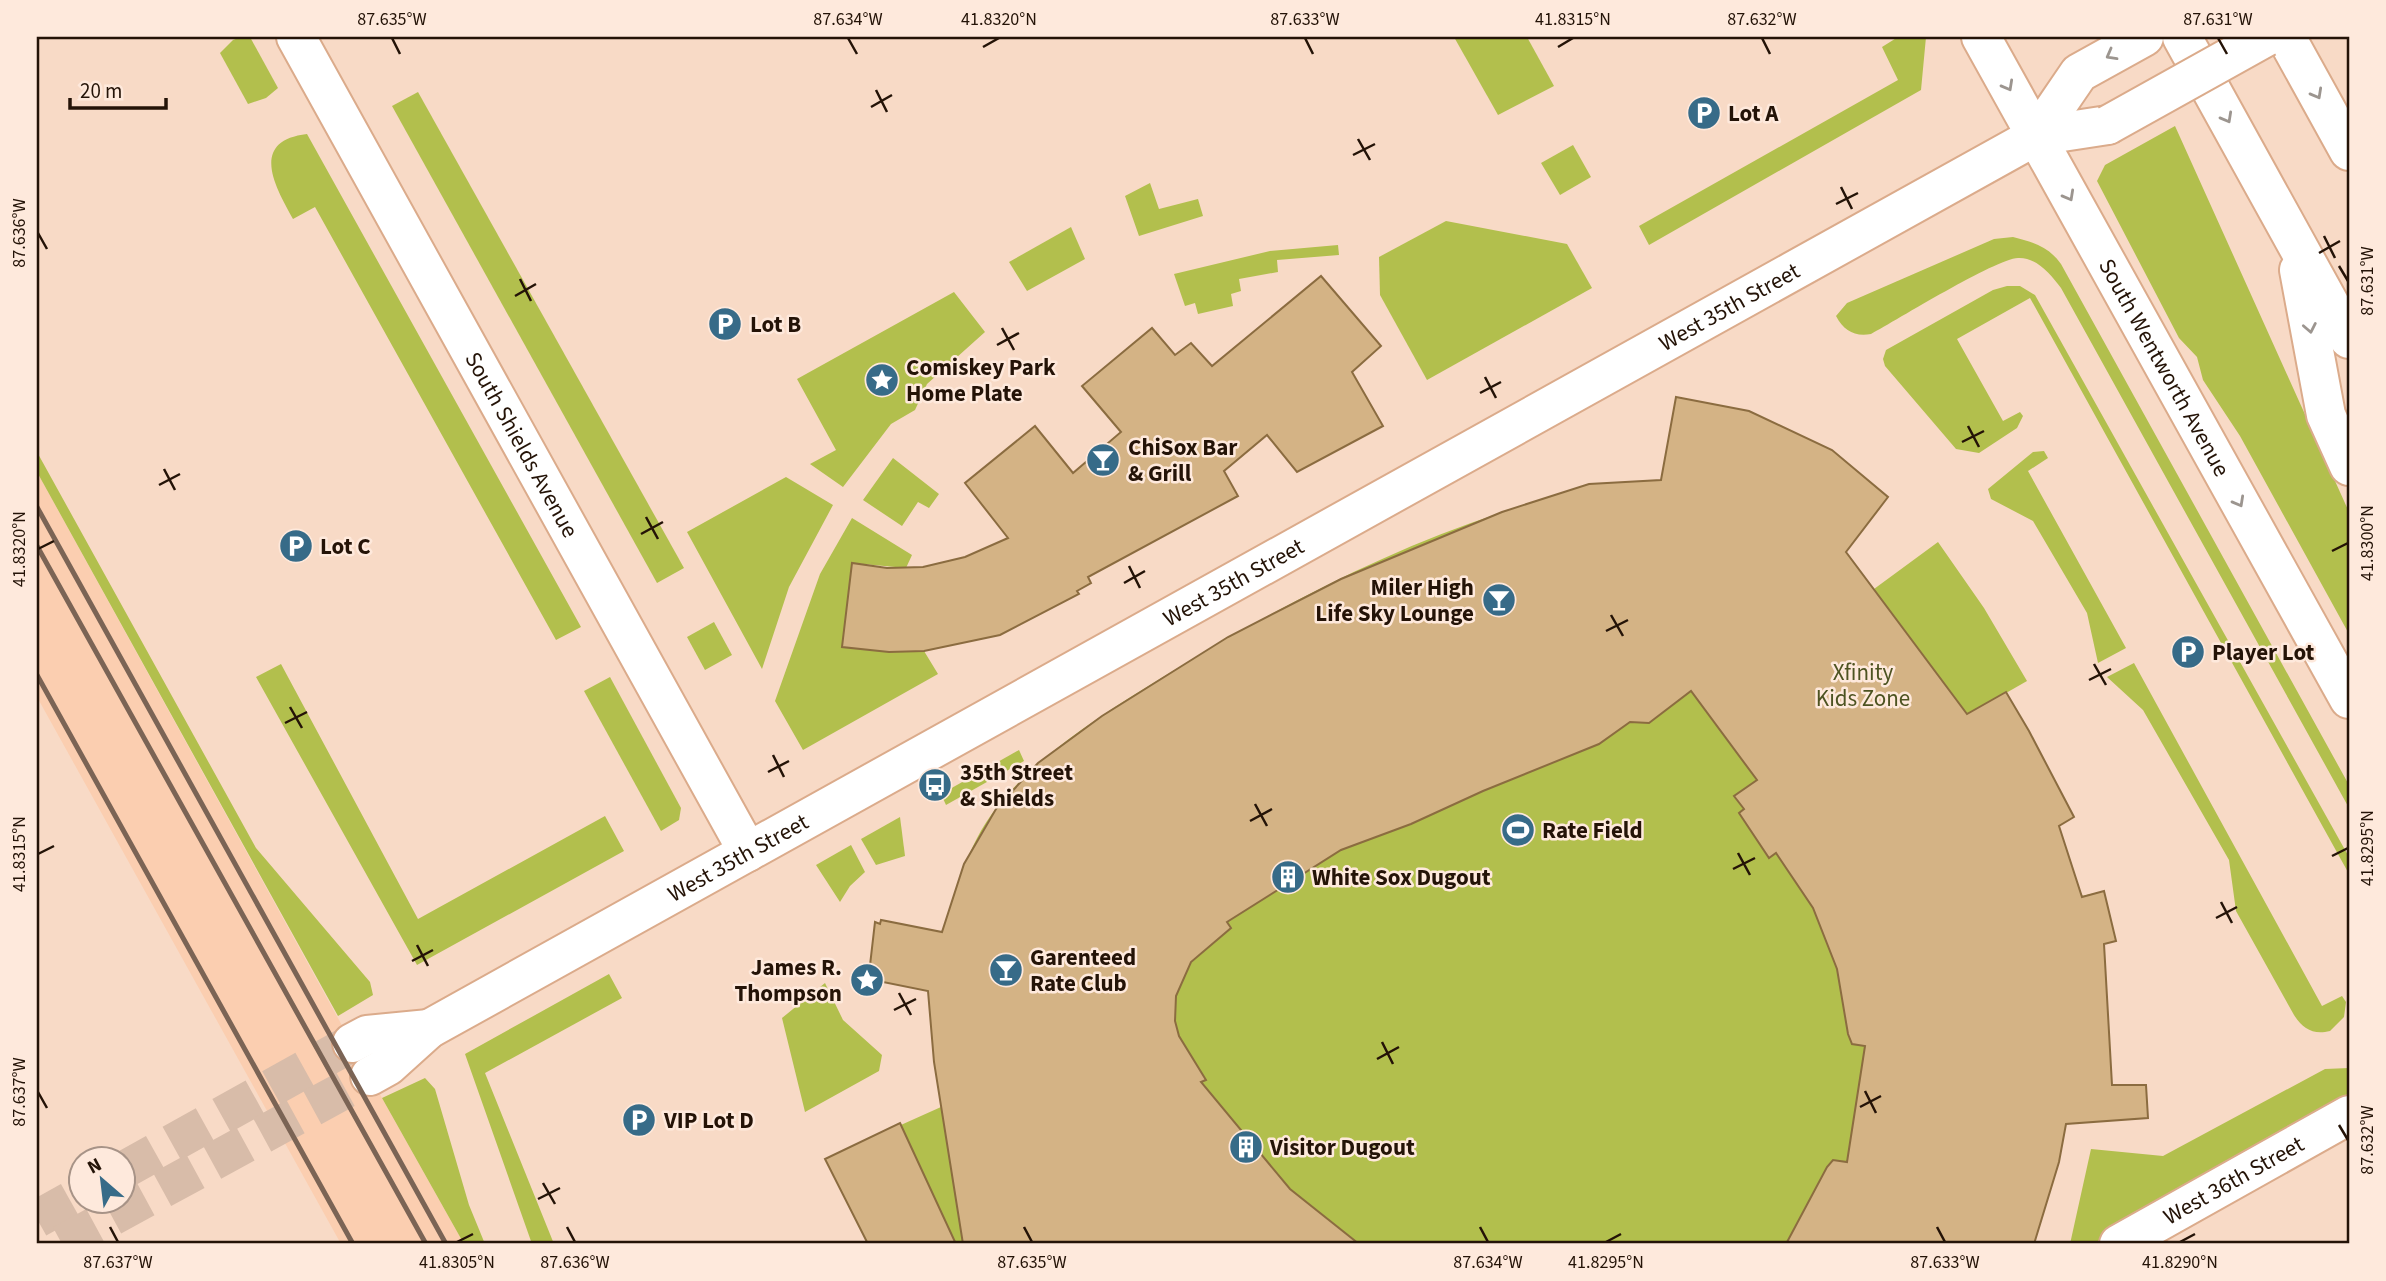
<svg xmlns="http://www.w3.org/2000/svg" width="2386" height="1281" font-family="'Source Sans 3',sans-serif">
	<rect width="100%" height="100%" fill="#f8dac6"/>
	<polygon fill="#fbceb0" points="37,472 382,1098 464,1244 341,1244 37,697"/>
	<g fill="#b2bf4d">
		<polygon points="241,37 250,37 278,88 266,98 248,104 220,53 233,40"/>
		<polygon points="1454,37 1527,37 1554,86 1498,115"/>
		<polygon points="1898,37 1926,37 1921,90 1649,245 1639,226 1898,80 1882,47"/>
		<polygon points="418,92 684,568 657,583 392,106"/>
		<polygon points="2175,126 2349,512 2349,634 2240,436 2203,380 2197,357 2179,338 2097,181 2105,165"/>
		<path d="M307 134 581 627 556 640 315 207 293 219C276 188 248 141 307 134Z"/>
		<polygon points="1573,145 1591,177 1560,195 1541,163"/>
		<polygon points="1150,183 1159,209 1198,199 1203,216 1139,236 1125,196"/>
		<polygon points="1446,221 1567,244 1592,288 1427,380 1380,295 1379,257"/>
		<polygon points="1071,227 1085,259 1027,291 1009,262"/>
		<path d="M2013 237C2033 242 2049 247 2061 264L2349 785V808L2061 288C2051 275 2037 257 2018 258 1995 259 1897 320 1871 334 1855 337 1844 331 1836 316L1847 303 1994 239Z"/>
		<polygon points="1338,245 1339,255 1277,260 1278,272 1239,279 1241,291 1231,294 1233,306 1198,314 1195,303 1185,306 1174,274 1270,251"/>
		<polygon points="2007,286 2020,286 2035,295 2349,857 2349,874 2030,298 1957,339 2003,421 2020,412 2023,416 2017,428 1979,453 1956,449 1885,366 1883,359 1886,350 1993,290"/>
		<polygon points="954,292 985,332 927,384 915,410 891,424 843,487 810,464 836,450 797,379"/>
		<path d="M1676 397 1749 411 1832 450 1888 497 1846 552 1874 589 1938 542 1984 608 2027 681 2006 693 2074 817 2029 842 2034 855 2065 844 2082 896 2104 891 2116 941 2069 953 2070 959 2105 958 2112 1084 2146 1085 2148 1118 2066 1124 2059 1163 2033 1244H868L825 1159 941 1107 934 1062 930 975 906 971 904 986 873 980 874 975 869 974 875 922 880 923 881 920 911 926 910 939 939 943C954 897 966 846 997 807 1041 752 1103 714 1163 677 1269 612 1381 552 1500 513 1548 497 1610 490 1661 480Z"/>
		<polygon points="2044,451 2048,458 2028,471 2126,648 2098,663 2087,613 2033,521 1991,499 1988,489 2033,452"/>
		<polygon points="37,452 256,848 370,982 373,995 338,1016 37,472"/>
		<polygon points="893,458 939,494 929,508 918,502 902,526 863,500"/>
		<polygon points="786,477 833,505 789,587 762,669 687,532"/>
		<polygon points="852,518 912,555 906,568 852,563 842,647 889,652 924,651 938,674 803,750 775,701 820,574"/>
		<polygon points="714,622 732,655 705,670 687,637"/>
		<path d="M2134 663 2322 1006 2342 996 2346 1002 2344 1017 2330 1031C2313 1035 2303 1029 2294 1015L2236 911 2229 860 2143 710 2107 677Z"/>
		<polygon points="281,664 418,919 605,816 624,851 417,965 256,677"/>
		<polygon points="610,677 681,808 679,820 661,831 584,691"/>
		<polygon points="1019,750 1024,761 946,805 941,794"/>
		<polygon points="900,817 905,856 876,865 861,839"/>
		<polygon points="851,845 865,872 850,886 840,902 816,865"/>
		<polygon points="609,974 622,998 485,1073 554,1244 532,1244 465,1054"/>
		<polygon points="825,983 843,1020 882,1055 879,1071 805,1112 782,1018"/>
		<polygon points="2349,1068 2349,1097 2103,1236 2095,1244 2070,1244 2091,1149 2163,1156 2325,1069"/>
		<polygon points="425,1078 435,1089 469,1205 485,1244 464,1244 382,1098"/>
	</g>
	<g fill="#d4b385" stroke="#8b6c40" stroke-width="2">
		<polygon points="1321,276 1381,346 1352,372 1383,426 1297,472 1267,435 1224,471 1238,496 1088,577 1091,583 1077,591 1079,594 1000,635 924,651 889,652 842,647 852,563 887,568 923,567 965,557 1008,538 965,483 1035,426 1073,473 1121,432 1082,386 1152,328 1175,355 1191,343 1212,366"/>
		<polygon points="1676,397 1749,411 1832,450 1888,497 1846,552 1967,714 2006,692 2029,731 2074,817 2059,826 2082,897 2104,891 2116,941 2104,944 2112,1085 2146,1085 2148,1118 2066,1124 2059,1162 2034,1244 1786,1244 1827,1167 1833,1160 1847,1162 1865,1046 1852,1044 1848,1034 1837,969 1813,908 1776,853 1769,858 1739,813 1744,809 1734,796 1757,780 1691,691 1649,723 1630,722 1599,744 1483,791 1411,824 1341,850 1227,922 1231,928 1191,962 1176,996 1175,1021 1179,1036 1206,1080 1201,1082 1290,1189 1359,1244 963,1244 934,1062 928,991 873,980 874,975 869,974 875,922 880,924 881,920 942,932 964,864 996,809 1038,763 1102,716 1228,637 1341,579 1502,512 1589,484 1661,480"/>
		<polygon points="900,1123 956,1244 868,1244 825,1159"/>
	</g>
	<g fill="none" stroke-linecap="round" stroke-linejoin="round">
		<g stroke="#d8bca9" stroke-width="38" stroke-dasharray="38 19" stroke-linecap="butt">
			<polyline points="122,1171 352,1043"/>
			<polyline points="37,1219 80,1195"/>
			<polyline points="62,1244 370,1076"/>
		</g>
		<g stroke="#dbab8b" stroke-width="42">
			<g id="street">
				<path id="s1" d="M296 37 748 852"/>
				<path id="s2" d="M2119 1244 2349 1115"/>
			</g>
		</g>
		<g stroke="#dbab8b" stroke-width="42">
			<g id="secondary">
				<path id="s3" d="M1981 37 2349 699"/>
				<polyline points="2036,136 2079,73 2144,37"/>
				<polyline points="352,1043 367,1035 429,1029"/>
				<path id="s4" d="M370 1076 388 1066 429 1029 2036 136 2108 125"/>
			</g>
		</g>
		<g stroke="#dbab8b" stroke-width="42">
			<g id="highway">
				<polyline points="2182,37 2349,339"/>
				<polyline points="2286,37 2349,151"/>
				<polyline points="2299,270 2326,415 2349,466"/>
			</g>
		</g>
		<use href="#street" stroke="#fff" stroke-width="38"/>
		<use href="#secondary" stroke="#fff" stroke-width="38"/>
		<use href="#highway" stroke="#fff" stroke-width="38"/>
		<g stroke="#7b6455" stroke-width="5">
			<polyline points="37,507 446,1244"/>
			<polyline points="37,546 426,1244"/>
			<polyline points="37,675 353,1244"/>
		</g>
		<g stroke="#dbab8b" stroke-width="42" stroke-linecap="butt">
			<polyline id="secondary-bridge" points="2108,125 2266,37"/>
		</g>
		<use href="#secondary-bridge" stroke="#fff" stroke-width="38"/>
	</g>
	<defs><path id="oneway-chevron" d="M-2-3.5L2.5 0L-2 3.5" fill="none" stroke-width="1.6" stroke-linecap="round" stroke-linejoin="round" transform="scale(1.75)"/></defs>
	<g stroke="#9c958f">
		<use href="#oneway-chevron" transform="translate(2111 55) rotate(151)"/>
		<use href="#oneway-chevron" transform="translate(2008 86) rotate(61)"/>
		<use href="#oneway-chevron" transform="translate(2317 94) rotate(61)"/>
		<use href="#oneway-chevron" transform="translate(2227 118) rotate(61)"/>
		<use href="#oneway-chevron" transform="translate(2069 196) rotate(61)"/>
		<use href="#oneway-chevron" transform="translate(2310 328) rotate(79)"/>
		<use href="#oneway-chevron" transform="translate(2239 502) rotate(61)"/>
	</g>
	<path fill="none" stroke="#241307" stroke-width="2.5" d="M392 38 400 54M848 38 857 54M1305 38 1313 54M1762 38 1770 54M2218 38 2227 54M983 47 999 38M1558 47 1573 38M876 90 887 112M871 107 892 95M1358 139 1370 160M1353 155 1375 144M1841 187 1852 209M1836 204 1858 193M38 233 47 249M2324 236 2335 258M2319 253 2340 241M2339 266 2348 281M520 279 531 301M515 296 536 284M1002 328 1014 350M997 345 1019 333M1485 377 1496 398M1480 393 1501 382M1968 426 1979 447M1962 442 1984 431M164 469 175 490M159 485 180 474M646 517 658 539M641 534 663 522M38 549 54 541M2332 551 2348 543M1129 566 1140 588M1124 583 1145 571M1611 615 1623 636M1606 631 1628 620M2094 664 2106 685M2089 680 2111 669M290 707 302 728M285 723 307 712M773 755 784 777M768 772 789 761M1255 804 1267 826M1250 821 1272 809M1738 853 1750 875M38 854 54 846M2332 856 2348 848M1733 869 1755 858M2221 902 2232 923M2216 918 2237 907M417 945 428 966M412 961 433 950M899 993 911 1015M894 1010 916 999M1382 1042 1393 1064M1377 1059 1399 1047M1865 1091 1876 1113M38 1092 47 1108M1860 1107 1881 1096M2339 1125 2348 1140M543 1183 555 1204M538 1199 560 1188M110 1227 118 1242M567 1227 575 1242M1024 1227 1032 1242M1480 1227 1488 1242M1937 1227 1945 1242M457 1242 473 1234M1606 1242 1621 1234M2180 1242 2195 1234"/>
	<defs>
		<g id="parking-disc" transform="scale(1.75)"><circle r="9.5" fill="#376b88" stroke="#fee9dc"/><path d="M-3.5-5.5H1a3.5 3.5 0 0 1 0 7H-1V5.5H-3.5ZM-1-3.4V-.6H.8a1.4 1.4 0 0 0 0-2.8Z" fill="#fff"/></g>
		<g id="sight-disc" transform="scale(1.75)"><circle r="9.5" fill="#376b88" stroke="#fee9dc"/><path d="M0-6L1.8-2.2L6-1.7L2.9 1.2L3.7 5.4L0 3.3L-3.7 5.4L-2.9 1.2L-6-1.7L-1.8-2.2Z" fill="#fff"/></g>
		<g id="bar-disc" transform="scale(1.75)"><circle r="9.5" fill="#376b88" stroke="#fee9dc"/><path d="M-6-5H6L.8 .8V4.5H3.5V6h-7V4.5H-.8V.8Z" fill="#fff"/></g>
		<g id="bus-disc" transform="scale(1.75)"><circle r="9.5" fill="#376b88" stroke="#fee9dc"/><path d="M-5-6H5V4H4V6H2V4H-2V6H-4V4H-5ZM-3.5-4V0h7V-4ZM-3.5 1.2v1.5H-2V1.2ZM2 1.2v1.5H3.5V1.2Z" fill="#fff"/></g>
		<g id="stadium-disc" transform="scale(1.75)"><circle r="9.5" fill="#376b88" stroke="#fee9dc"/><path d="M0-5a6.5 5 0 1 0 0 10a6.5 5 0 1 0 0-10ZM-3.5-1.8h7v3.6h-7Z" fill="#fff"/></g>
		<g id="building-disc" transform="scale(1.75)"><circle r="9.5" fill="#376b88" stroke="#fee9dc"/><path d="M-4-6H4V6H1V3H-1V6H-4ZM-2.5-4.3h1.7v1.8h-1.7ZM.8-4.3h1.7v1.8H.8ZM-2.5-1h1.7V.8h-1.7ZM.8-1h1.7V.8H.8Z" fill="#fff"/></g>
	</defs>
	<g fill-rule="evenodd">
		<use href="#parking-disc" x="1704" y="113"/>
		<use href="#parking-disc" x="725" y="324"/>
		<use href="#sight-disc" x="882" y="380"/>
		<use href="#bar-disc" x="1103" y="460"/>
		<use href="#parking-disc" x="296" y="546"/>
		<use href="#bar-disc" x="1499" y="600"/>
		<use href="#parking-disc" x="2188" y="652"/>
		<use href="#bus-disc" x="935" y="785"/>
		<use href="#stadium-disc" x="1518" y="830"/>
		<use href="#building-disc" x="1288" y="877"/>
		<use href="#bar-disc" x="1006" y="970"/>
		<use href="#sight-disc" x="867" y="980"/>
		<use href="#parking-disc" x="639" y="1120"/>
		<use href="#building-disc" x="1246" y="1147"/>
	</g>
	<g text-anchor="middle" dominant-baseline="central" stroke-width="5" stroke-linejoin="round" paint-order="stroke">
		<g font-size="23" font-weight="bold" fill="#241307" stroke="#fee9dc" text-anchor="start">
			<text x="1728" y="113">Lot A</text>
			<text x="750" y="324">Lot B</text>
			<text x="906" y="367">Comiskey Park<tspan x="906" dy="26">Home Plate</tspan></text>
			<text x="1128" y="447">ChiSox Bar<tspan x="1128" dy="26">&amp; Grill</tspan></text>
			<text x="320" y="546">Lot C</text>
			<text x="1474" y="587" text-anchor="end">Miler High<tspan x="1474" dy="26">Life Sky Lounge</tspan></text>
			<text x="2212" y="652">Player Lot</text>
			<text x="960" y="772">35th Street<tspan x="960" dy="26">&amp; Shields</tspan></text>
			<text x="1542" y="830">Rate Field</text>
			<text x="1312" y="877">White Sox Dugout</text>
			<text x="1030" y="957">Garenteed<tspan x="1030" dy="26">Rate Club</tspan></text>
			<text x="842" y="967" text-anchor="end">James R.<tspan x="842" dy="26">Thompson</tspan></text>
			<text x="664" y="1120">VIP Lot D</text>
			<text x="1270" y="1147">Visitor Dugout</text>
		</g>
		<g font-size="23" fill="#241307" stroke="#fee9dc">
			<text stroke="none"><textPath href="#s4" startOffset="1563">West 35th Street</textPath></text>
			<text stroke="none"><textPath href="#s3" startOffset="378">South Wentworth Avenue</textPath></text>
			<text stroke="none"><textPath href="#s1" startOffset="466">South Shields Avenue</textPath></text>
			<text stroke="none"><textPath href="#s4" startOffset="996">West 35th Street</textPath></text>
			<text stroke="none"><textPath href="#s4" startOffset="429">West 35th Street</textPath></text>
			<text stroke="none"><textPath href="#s2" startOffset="131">West 36th Street</textPath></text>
		</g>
		<g font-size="23" fill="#4d5321" stroke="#fee9dc">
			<text x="1863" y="672">Xfinity<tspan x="1863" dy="26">Kids Zone</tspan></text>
		</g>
	</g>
	<rect width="2386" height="1281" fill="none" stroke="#fee9dc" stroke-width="77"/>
	<g transform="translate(102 1180) rotate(332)"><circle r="33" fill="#fee9dc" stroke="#a79387" stroke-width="2"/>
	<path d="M0-5L12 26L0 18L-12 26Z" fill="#376b88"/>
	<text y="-10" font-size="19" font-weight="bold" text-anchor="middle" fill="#241307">N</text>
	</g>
	<path d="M70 98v10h96v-10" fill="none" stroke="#241307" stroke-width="3.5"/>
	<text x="80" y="98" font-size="21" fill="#241307" stroke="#fee9dc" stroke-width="5" paint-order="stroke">20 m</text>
	<rect x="38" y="38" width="2310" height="1204" fill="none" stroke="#241307" stroke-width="2.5"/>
	<g font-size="18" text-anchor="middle" fill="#241307">
		<text x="392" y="25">87.635°W</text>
		<text x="848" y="25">87.634°W</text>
		<text x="999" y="25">41.8320°N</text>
		<text x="1305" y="25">87.633°W</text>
		<text x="1573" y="25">41.8315°N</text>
		<text x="1762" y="25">87.632°W</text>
		<text x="2218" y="25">87.631°W</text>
		<text transform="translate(19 233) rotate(-90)" y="6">87.636°W</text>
		<text transform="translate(2367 281) rotate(-90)" y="6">87.631°W</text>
		<text transform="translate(2367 543) rotate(-90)" y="6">41.8300°N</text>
		<text transform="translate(19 549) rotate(-90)" y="6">41.8320°N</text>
		<text transform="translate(2367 848) rotate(-90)" y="6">41.8295°N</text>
		<text transform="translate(19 854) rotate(-90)" y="6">41.8315°N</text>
		<text transform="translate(19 1092) rotate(-90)" y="6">87.637°W</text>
		<text transform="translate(2367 1140) rotate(-90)" y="6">87.632°W</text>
		<text x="118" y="1268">87.637°W</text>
		<text x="457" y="1268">41.8305°N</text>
		<text x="575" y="1268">87.636°W</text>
		<text x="1032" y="1268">87.635°W</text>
		<text x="1488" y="1268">87.634°W</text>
		<text x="1606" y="1268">41.8295°N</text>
		<text x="1945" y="1268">87.633°W</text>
		<text x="2180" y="1268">41.8290°N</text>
	</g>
</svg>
